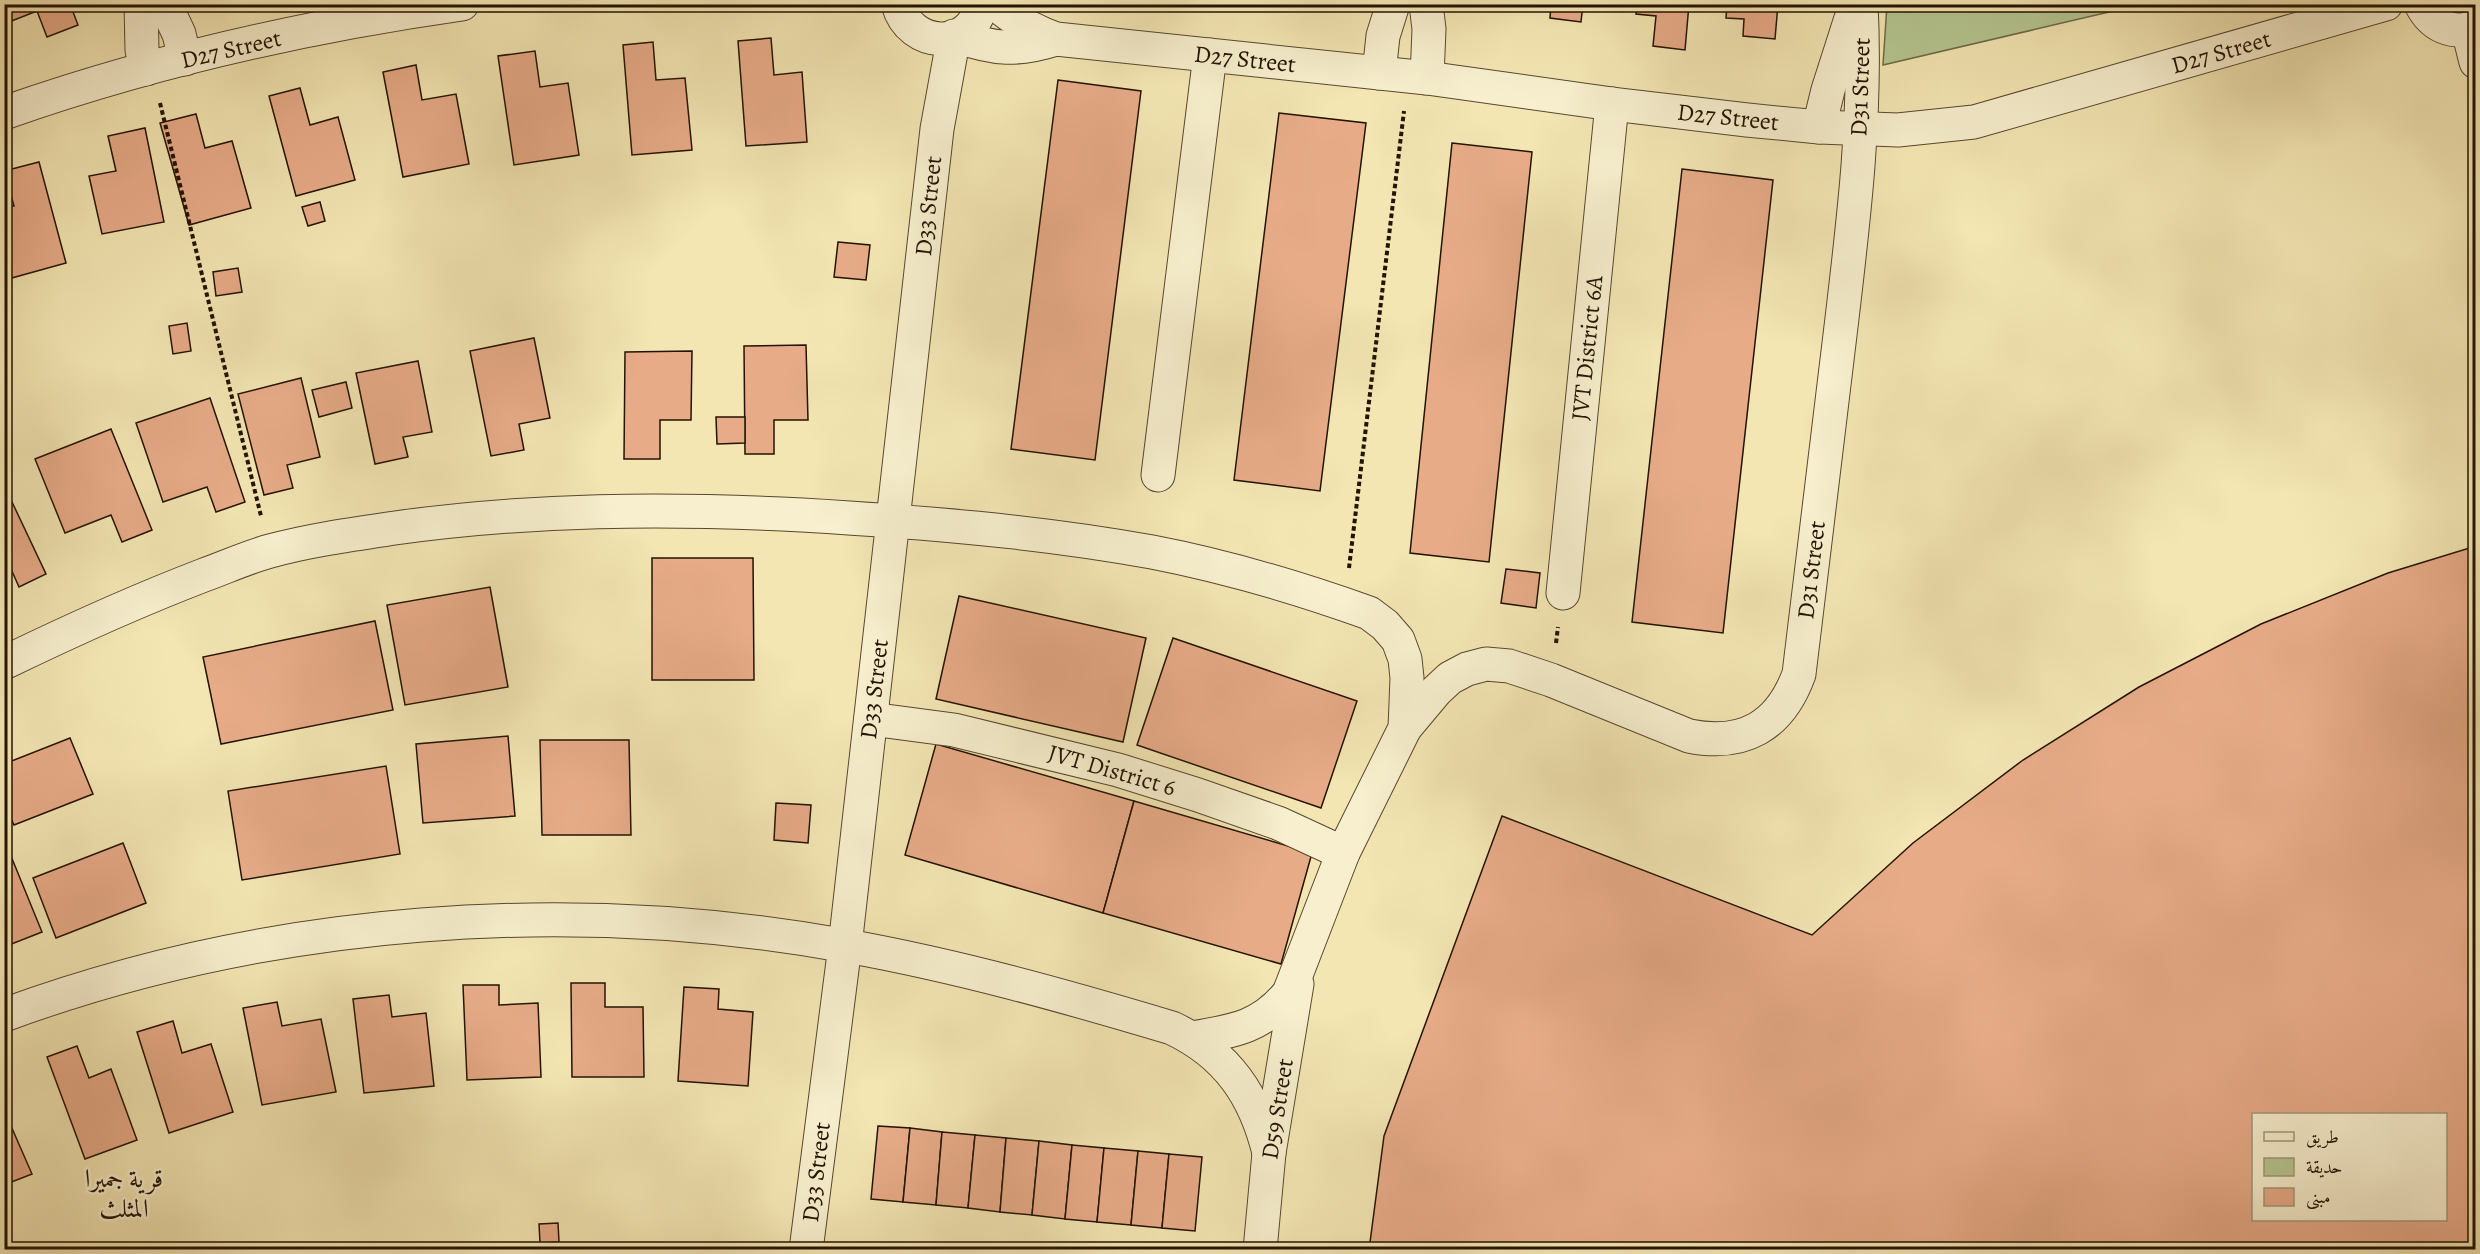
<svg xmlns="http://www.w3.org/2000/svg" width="2480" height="1254" font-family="Alegreya,Amiri,serif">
	<rect width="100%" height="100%" fill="#f3e6b3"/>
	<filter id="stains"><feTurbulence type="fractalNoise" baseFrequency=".00333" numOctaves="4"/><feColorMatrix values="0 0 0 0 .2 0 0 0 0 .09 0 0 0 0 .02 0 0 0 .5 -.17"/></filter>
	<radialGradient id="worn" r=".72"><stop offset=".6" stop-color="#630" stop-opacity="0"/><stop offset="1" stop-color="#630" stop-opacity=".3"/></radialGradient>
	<polygon fill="#b5c691" stroke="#6c6c49" stroke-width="1.5" points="1887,5 1887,4 2139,5 1883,65"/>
	<g fill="#e7ab88" stroke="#231301" stroke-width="1.5" fill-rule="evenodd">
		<polygon points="4,4 70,4 78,25 47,37 37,11 9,22"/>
		<polygon points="1551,4 1583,4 1581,22 1550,18"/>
		<polygon points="1637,4 1689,4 1685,50 1653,46 1656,16 1636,14"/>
		<polygon points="1727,4 1778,4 1775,39 1743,36 1744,19 1726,18"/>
		<polygon points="771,38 774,75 802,72 807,142 746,146 738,41"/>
		<polygon points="653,42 656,80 685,78 692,150 632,155 623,45"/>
		<polygon points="535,51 540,87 568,83 579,155 514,165 498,56"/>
		<polygon points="416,65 422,100 456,94 469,164 403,177 383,72"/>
		<polygon points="1058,80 1141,91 1095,460 1011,449"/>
		<polygon points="300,88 310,125 338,117 355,180 296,196 269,96"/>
		<polygon points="1279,113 1366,123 1320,491 1234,480"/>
		<polygon points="196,114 205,148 232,141 251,208 189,225 160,123"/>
		<polygon points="145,128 164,222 102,234 89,176 116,171 108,136"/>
		<polygon points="1452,143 1532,152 1489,562 1410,553"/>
		<polygon points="39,162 66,263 8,279 4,268 4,208 14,206 4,171"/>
		<polygon points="1682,169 1773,180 1723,633 1632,622"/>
		<polygon points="320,202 325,221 308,226 302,207"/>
		<polygon points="838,242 870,245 866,280 834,277"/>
		<polygon points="238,268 242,292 216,296 213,272"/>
		<polygon points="187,323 191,351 173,354 169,326"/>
		<polygon points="534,338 550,418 519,424 524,450 491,456 470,351"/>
		<polygon points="806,345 808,420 774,420 774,454 745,454 744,346"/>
		<polygon points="692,351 691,420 660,420 660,459 624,459 625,352"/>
		<polygon points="418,361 432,432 403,437 408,457 375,464 356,373"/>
		<polygon points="301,378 320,457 287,465 293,488 264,495 238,394"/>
		<polygon points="346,382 352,408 319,417 312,390"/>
		<polygon points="210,398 245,502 216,512 207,487 163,502 136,423"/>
		<polygon points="716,417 745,417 745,443 717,444"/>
		<polygon points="111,429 152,530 122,542 111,515 65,533 35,459"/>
		<polygon points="4,485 46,574 19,587 7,560 4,561"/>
		<path d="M2476 546V1250H1369L1384 1136 1502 816 1812 935 1913 843 2023 760 2139 687 2261 624 2388 573ZM2254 1114H2446V1220H2254Z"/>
		<polygon points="652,558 753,558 754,680 652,680"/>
		<polygon points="1506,569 1540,573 1536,608 1501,603"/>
		<polygon points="490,587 508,687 405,705 387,605"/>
		<polygon points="959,596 1146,638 1123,742 936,699"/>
		<polygon points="375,621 393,710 221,744 203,657"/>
		<polygon points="1173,638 1357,701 1321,808 1137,745"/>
		<polygon points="508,736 515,816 423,823 416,744"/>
		<polygon points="70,738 93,794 14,825 4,803 4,764"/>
		<polygon points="540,740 629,740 631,835 542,835"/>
		<polygon points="936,744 1134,801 1103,913 905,855"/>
		<polygon points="386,766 400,854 242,880 228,791"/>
		<polygon points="1134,801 1312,853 1281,964 1103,913"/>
		<polygon points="776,803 811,805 808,843 774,840"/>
		<polygon points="4,839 42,932 4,947"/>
		<polygon points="123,843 146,903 56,938 33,878"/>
		<polygon points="571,983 605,983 605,1007 643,1007 644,1077 572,1077"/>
		<polygon points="463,985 499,985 499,1005 538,1003 541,1077 467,1080"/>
		<polygon points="684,987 719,989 718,1009 753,1012 748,1086 678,1081"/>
		<polygon points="389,995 392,1017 426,1013 434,1086 364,1093 353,999"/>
		<polygon points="277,1002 282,1026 321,1019 336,1092 262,1105 243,1008"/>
		<polygon points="173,1021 182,1053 211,1044 233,1112 169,1133 137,1032"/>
		<polygon points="77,1046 89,1078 111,1069 137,1140 85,1159 47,1057"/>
		<polygon points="4,1110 32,1174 4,1185"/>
		<polygon points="878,1126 910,1128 903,1202 871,1199"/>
		<polygon points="910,1128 942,1132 936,1205 903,1202"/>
		<polygon points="942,1132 975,1135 968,1208 936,1205"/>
		<polygon points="975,1135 1006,1138 1000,1212 968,1208"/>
		<polygon points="1006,1138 1039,1141 1032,1215 1000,1212"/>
		<polygon points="1039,1141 1072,1145 1065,1219 1032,1215"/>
		<polygon points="1072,1145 1104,1148 1097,1222 1065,1219"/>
		<polygon points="1104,1148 1138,1151 1131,1225 1097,1222"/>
		<polygon points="1138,1151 1169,1154 1162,1228 1131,1225"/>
		<polygon points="1169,1154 1202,1157 1195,1231 1162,1228"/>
		<polygon points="558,1223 559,1242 540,1243 539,1224"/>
	</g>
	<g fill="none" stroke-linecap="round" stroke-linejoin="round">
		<g stroke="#57482e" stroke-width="35">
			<g id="minor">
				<polyline points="141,4 142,50 146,69"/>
				<polyline points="165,4 179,34 185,59"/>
				<path d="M898 4C910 49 972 52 981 4"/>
				<path d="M996 4C1014 20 1033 31 1056 39L1427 78 1612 104 1747 120 1819 127 1898 130 1974 122 2386 4"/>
				<polyline points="1426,4 1429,29 1427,78"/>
				<path d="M2421 4C2432 26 2452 35 2476 27"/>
				<polyline points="2468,30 2476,62"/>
				<path d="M957 36C995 50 1018 51 1056 39"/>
				<polyline points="1379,73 1383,36 1393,4"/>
				<path d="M4 113C152 61 308 26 462 4"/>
				<polyline points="1819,127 1828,90 1853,12"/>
				<polyline points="1158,475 1210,55"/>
				<polyline points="1563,593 1612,104"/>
				<path d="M4 663C70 631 136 601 204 575 226 567 248 557 270 551 310 540 354 534 395 528 532 509 664 508 802 515 919 522 1037 531 1152 552 1225 566 1299 588 1369 613L1385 625 1398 640 1405 659 1407 678 1405 728 1343 853 1289 993C1262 1027 1234 1031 1192 1038"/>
				<polyline points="871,719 954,730 1118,770 1198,795 1278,823 1343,853"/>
				<path d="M1405 728 1436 691 1450 678 1467 669 1486 664 1509 666 1551 680 1689 736C1744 747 1780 726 1799 674 1812 561 1826 448 1840 335 1853 226 1867 115 1861 4"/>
				<path d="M4 1015C270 917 570 896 847 946 958 966 1065 996 1172 1028 1227 1054 1255 1095 1269 1153"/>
				<polyline points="806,1250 845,946 937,129 954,36"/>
				<polyline points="1260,1250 1269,1153 1297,984"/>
			</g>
		</g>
		<g stroke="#231301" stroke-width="4" stroke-dasharray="4.5 3" stroke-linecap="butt">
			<polyline points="160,103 261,516"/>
			<polyline points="1349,568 1404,111"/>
			<polyline points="1556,643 1558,627"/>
		</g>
		<use href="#minor" stroke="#f7efce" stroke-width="33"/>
	</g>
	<g text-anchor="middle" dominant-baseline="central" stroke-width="5" stroke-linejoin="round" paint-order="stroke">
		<g font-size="24" fill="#231301" stroke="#f7efce">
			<text transform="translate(231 49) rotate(-13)">D27 Street</text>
			<text transform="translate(2221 52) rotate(-16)">D27 Street</text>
			<text transform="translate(1245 59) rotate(6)">D27 Street</text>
			<text transform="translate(1860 87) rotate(-88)">D31 Street</text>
			<text transform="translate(1728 117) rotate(6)">D27 Street</text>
			<text transform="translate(928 206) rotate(-84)">D33 Street</text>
			<text transform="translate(1587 348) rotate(-84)">JVT District 6A</text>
			<text transform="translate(1811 570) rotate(-83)">D31 Street</text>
			<text transform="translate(874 689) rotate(-83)">D33 Street</text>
			<text transform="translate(1112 770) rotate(16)">JVT District 6</text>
			<text transform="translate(1277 1109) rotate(-81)">D59 Street</text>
			<text transform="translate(816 1172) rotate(-83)">D33 Street</text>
		</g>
		<g font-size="26" fill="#231301" stroke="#f7efce">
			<text x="124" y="1178">قرية جميرا<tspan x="124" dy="30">المثلث</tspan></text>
		</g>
	</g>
	<rect width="2480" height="1254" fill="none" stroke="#f3e6b3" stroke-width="24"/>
	<rect x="6" y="6" width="2468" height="1242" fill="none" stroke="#231301" stroke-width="3"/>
	<rect x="12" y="12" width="2456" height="1230" fill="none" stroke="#231301" stroke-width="1.5"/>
	<rect x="2252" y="1113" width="195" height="108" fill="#f7efce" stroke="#a2977c" stroke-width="1.5"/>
	<rect x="2264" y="1132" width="30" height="9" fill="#f7efce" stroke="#a2977c" stroke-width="1.5"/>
	<text x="2306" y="1143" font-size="18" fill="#231301">طريق</text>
	<rect x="2264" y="1158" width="30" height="18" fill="#b5c691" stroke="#a2977c" stroke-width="1.5"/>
	<text x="2306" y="1173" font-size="18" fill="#231301">حديقة</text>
	<rect x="2264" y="1188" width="30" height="18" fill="#e7ab88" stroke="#a2977c" stroke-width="1.5"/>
	<text x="2306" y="1203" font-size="18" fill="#231301">مبنى</text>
	<rect width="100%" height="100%" filter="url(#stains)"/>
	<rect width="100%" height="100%" fill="url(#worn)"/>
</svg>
